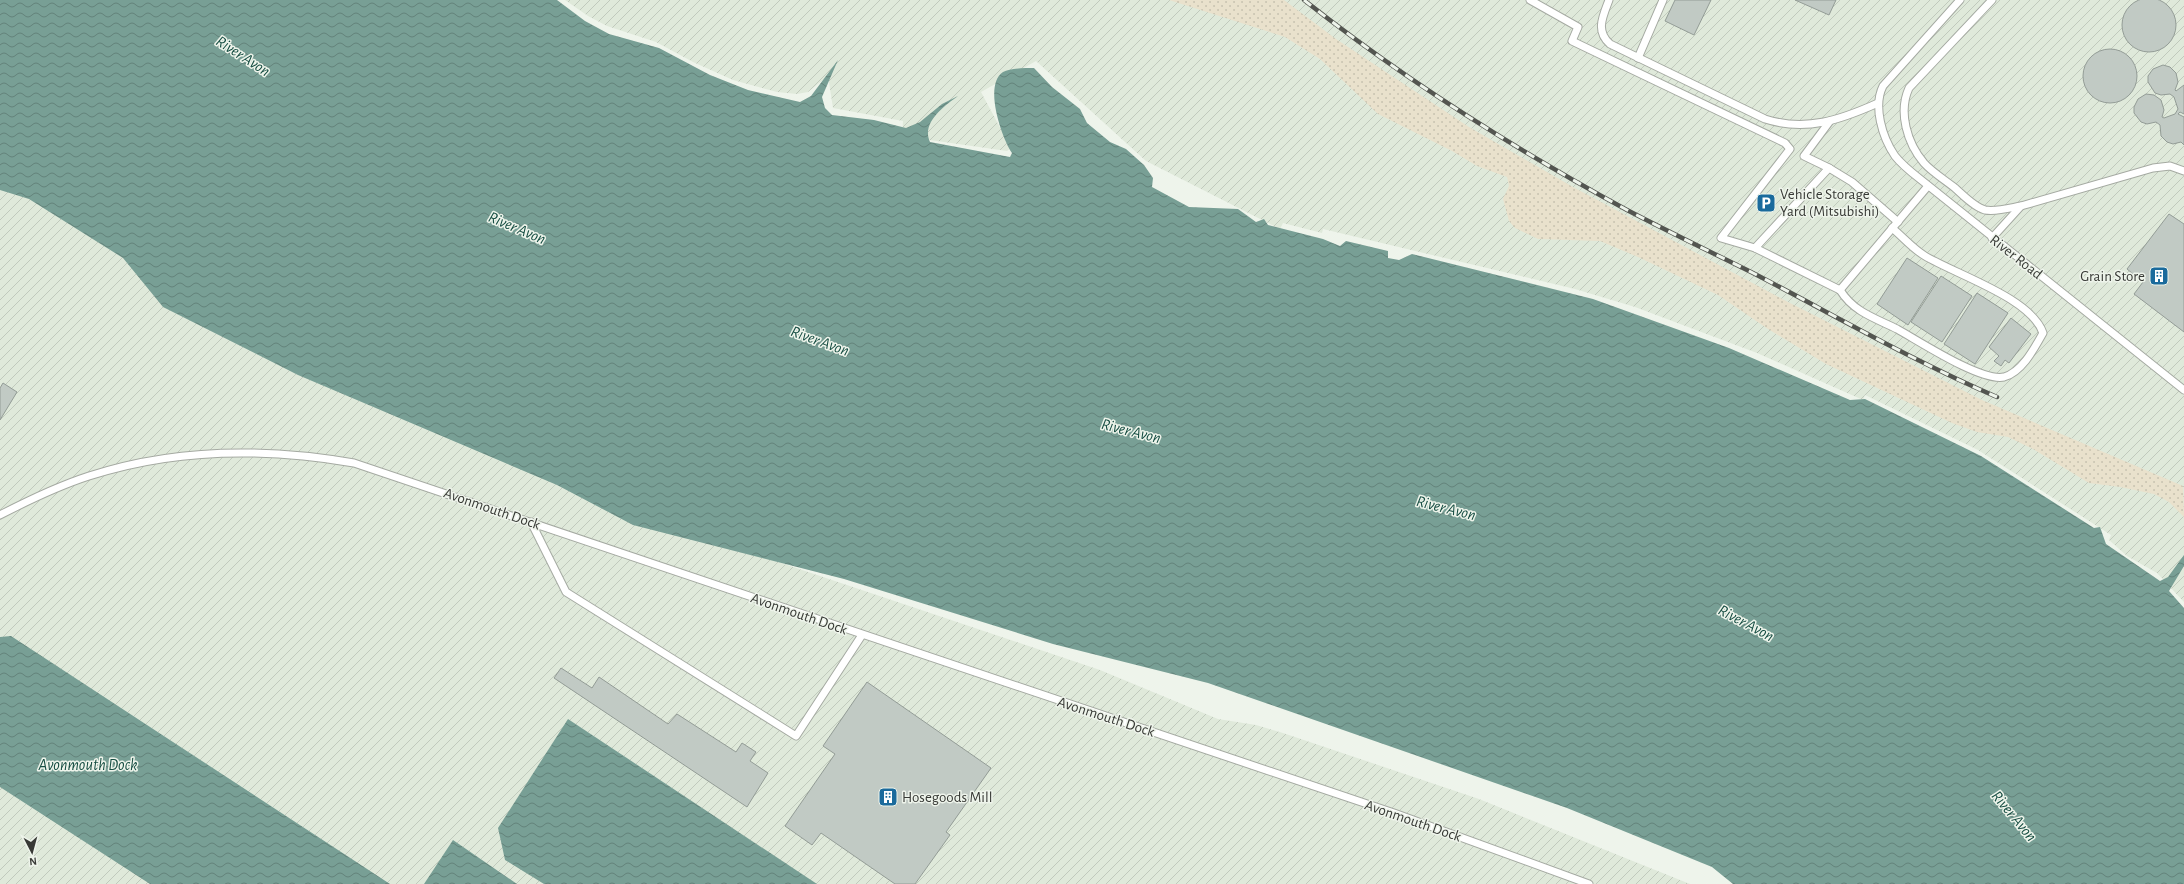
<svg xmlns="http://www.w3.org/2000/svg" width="2184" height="884" font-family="'Alegreya Sans',sans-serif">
	<defs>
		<pattern id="industrial-furrows" width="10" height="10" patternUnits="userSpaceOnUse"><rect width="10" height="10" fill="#dfe9da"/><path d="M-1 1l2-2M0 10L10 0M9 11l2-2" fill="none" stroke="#c0c9bc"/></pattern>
		<pattern id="grass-dots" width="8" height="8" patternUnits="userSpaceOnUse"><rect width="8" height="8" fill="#e9e1cc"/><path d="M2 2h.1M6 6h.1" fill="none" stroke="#c8c2b0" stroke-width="1.8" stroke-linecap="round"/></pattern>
		<pattern id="water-waves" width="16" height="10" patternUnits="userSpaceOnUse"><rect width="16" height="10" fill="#789f95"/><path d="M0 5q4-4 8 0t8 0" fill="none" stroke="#63837a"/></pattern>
	</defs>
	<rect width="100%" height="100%" fill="#eef4eb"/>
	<g fill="url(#industrial-furrows)">
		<polygon points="565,0 2184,0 2184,602 2157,573 2127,556 2109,540 2111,535 1978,450 1865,395 1863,400 1757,353 1635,307 1575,289 1323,229 1322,233 1283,223 1280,229 1146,161 1036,61 981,92 1011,148 1007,151 902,136 903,121 833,108 828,76 808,92 797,94 777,92 733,80 693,62 656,42 607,26 588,16"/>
		<polygon points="0,174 615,507 1100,670 1218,719 1256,725 1283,733 1479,799 1690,884 0,884"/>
	</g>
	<polygon fill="url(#grass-dots)" points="1169,0 1284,0 1336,39 1469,127 1573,187 1788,302 1982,400 2183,486 2184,517 2169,502 2154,494 2120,487 2089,483 2033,449 2008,437 1977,432 1952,423 1826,364 1768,329 1718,295 1638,257 1600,241 1538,239 1515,228 1509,221 1503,199 1509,186 1507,177 1477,166 1452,151 1378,114 1320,59 1285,37"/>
	<g fill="url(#water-waves)">
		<path d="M0 0H557L585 21 609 34 659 48 710 75 748 90 800 102 811 96 838 60 822 97 825 108 832 115 874 120 906 128 920 122 942 104 958 96C944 106 921 123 930 142L1010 157 1012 153C1002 138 983 85 1003 72 1010 68 1025 68 1034 68L1052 87 1080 109 1087 123 1110 142 1126 149 1144 165 1153 178 1152 187 1189 207 1238 209 1256 222 1264 219 1268 225 1323 239 1340 246 1346 241 1388 251V258L1399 260 1412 254 1593 299 1729 348 1850 400 1865 399 1981 456 2094 528 2100 527 2106 544 2160 581 2168 577 2184 555V566L2169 591 2184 608V884H1733L1712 867 1567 808 1208 683 1053 644 844 579 633 525 557 485 298 375 163 307 123 258 29 199 0 190Z"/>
		<polygon points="11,636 390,884 150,884 0,787 0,637"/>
		<polygon points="568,719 817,884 544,884 505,860 498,828"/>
		<polygon points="453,840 517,884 424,884"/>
	</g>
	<g fill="#c1cac4" stroke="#939c96">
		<circle cx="2149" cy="25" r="27"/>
		<polygon points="1675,0 1711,0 1694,35 1665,21"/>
		<polygon points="1795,0 1836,0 1829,15"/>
		<circle cx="2110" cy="76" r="27"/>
		<polygon points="2163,65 2170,67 2176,73 2178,82 2175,90 2176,91 2184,85 2184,114 2180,112 2178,114 2184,117 2184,145 2181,142 2173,144 2167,142 2161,136 2160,125 2156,122 2147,124 2141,122 2134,113 2134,107 2138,99 2146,94 2154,95 2161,100 2164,110 2162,117 2164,118 2175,114 2178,109 2174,97 2170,94 2161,95 2155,93 2148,82 2148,76 2153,69"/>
		<polygon points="2169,214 2184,224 2184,332 2134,294 2143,282 2127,269"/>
		<polygon points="1907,258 1938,278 1908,325 1877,304"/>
		<polygon points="1941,276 1972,296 1942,342 1911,322"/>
		<polygon points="1977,293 2008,313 1975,364 1944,344"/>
		<polygon points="2011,318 2031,334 2009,363 2005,360 2001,366 1994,361 1999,356 1989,347"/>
		<polygon points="3,383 17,392 0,420 0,388"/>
		<polygon points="561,668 592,688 599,677 668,724 677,714 736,752 742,743 756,752 750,761 768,773 747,807 554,678"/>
		<polygon points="867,682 991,768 946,832 950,835 915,884 895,884 821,833 812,845 785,826 835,754 823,746"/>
	</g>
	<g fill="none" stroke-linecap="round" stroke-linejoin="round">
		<g stroke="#a5aaa2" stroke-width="9">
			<g id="service">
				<path d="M1530 0 1578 27 1572 41 1785 143 1790 149 1721 238 1755 248 1840 290C1845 298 1853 306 1861 311 1872 318 1885 323 1897 329 1919 341 1981 382 2004 377 2022 372 2034 349 2043 333 2031 298 1957 275 1925 256 1913 249 1903 237 1892 228"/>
				<path d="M1609 0C1603 16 1595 31 1610 44L1765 119C1806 132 1840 120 1878 103"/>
				<path d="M1960 0 1883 86C1873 106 1882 137 1895 156 1902 165 1911 172 1920 179L2184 390"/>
				<path d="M1992 0 1909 88C1898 112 1907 143 1924 163 1932 172 1945 180 1955 188 1963 195 1974 207 1985 210 1996 212 2010 208 2021 206"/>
				<polyline points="1638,58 1663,0"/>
				<polyline points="1829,168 1804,156 1830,121"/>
				<polyline points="1992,238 2021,206 2153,168 2170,166 2184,171"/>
				<polyline points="1755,248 1829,168 1852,182 1898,222"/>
				<polyline points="1840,290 1928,186"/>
				<path d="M0 515C29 500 58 486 89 476 175 448 267 448 354 463L1394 813 1589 884"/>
				<polyline points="531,522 566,592 796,736 862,635"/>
			</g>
		</g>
		<use href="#service" stroke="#fff" stroke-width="7"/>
		<g stroke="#535550" stroke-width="4.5">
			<path id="rail" d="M1304 0C1405 80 1515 149 1627 210 1669 232 1711 252 1753 273 1834 315 1913 361 1997 397"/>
		</g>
		<use href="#rail" stroke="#eef4eb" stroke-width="3" stroke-dasharray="9" stroke-linecap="butt"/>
	</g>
	<defs>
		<g id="parking-square" transform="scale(1)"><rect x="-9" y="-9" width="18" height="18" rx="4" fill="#1a6a9c" stroke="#eef4eb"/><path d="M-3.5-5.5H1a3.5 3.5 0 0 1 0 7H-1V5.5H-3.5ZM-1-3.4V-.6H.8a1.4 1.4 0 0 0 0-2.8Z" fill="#fff"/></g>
		<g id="building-square" transform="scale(1)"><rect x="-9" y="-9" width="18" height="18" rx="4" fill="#1a6a9c" stroke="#eef4eb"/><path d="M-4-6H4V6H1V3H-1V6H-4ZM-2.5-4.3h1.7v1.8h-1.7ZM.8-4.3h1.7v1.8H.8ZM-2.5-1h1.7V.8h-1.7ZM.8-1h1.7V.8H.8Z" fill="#fff"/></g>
	</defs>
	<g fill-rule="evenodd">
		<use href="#parking-square" x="1766" y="203"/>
		<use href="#building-square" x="2159" y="276"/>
		<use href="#building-square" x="888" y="797"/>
	</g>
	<g text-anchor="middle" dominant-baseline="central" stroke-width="3" stroke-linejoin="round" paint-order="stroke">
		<g font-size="15" fill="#373935" stroke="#eef4eb" text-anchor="start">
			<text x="1780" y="194">Vehicle Storage<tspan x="1780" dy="17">Yard (Mitsubishi)</tspan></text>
			<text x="2145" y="276" text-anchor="end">Grain Store</text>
			<text x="902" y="797">Hosegoods Mill</text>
		</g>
		<g font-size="15" fill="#373935" stroke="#eef4eb">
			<text transform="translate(2016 257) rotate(38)">River Road</text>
			<text transform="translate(492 509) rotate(19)">Avonmouth Dock</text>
			<text transform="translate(799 614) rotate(19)">Avonmouth Dock</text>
			<text transform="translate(1106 717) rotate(18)">Avonmouth Dock</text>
			<text transform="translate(1413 821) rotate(19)">Avonmouth Dock</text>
		</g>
		<g font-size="16" font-style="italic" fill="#164d42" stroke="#eef4eb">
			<text transform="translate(243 56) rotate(33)">River Avon</text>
			<text transform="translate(517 228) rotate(23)">River Avon</text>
			<text transform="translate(820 341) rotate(20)">River Avon</text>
			<text transform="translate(1131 431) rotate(14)">River Avon</text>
			<text transform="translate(1446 508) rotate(14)">River Avon</text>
			<text transform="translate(1746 623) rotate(28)">River Avon</text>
			<text x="88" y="765">Avonmouth Dock</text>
			<text transform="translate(2014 816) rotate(50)">River Avon</text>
		</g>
	</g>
	<g transform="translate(32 852) rotate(174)" stroke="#eef4eb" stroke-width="3" paint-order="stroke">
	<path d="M0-3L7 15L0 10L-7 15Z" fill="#373935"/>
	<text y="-6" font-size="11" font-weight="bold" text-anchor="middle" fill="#373935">N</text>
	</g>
</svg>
